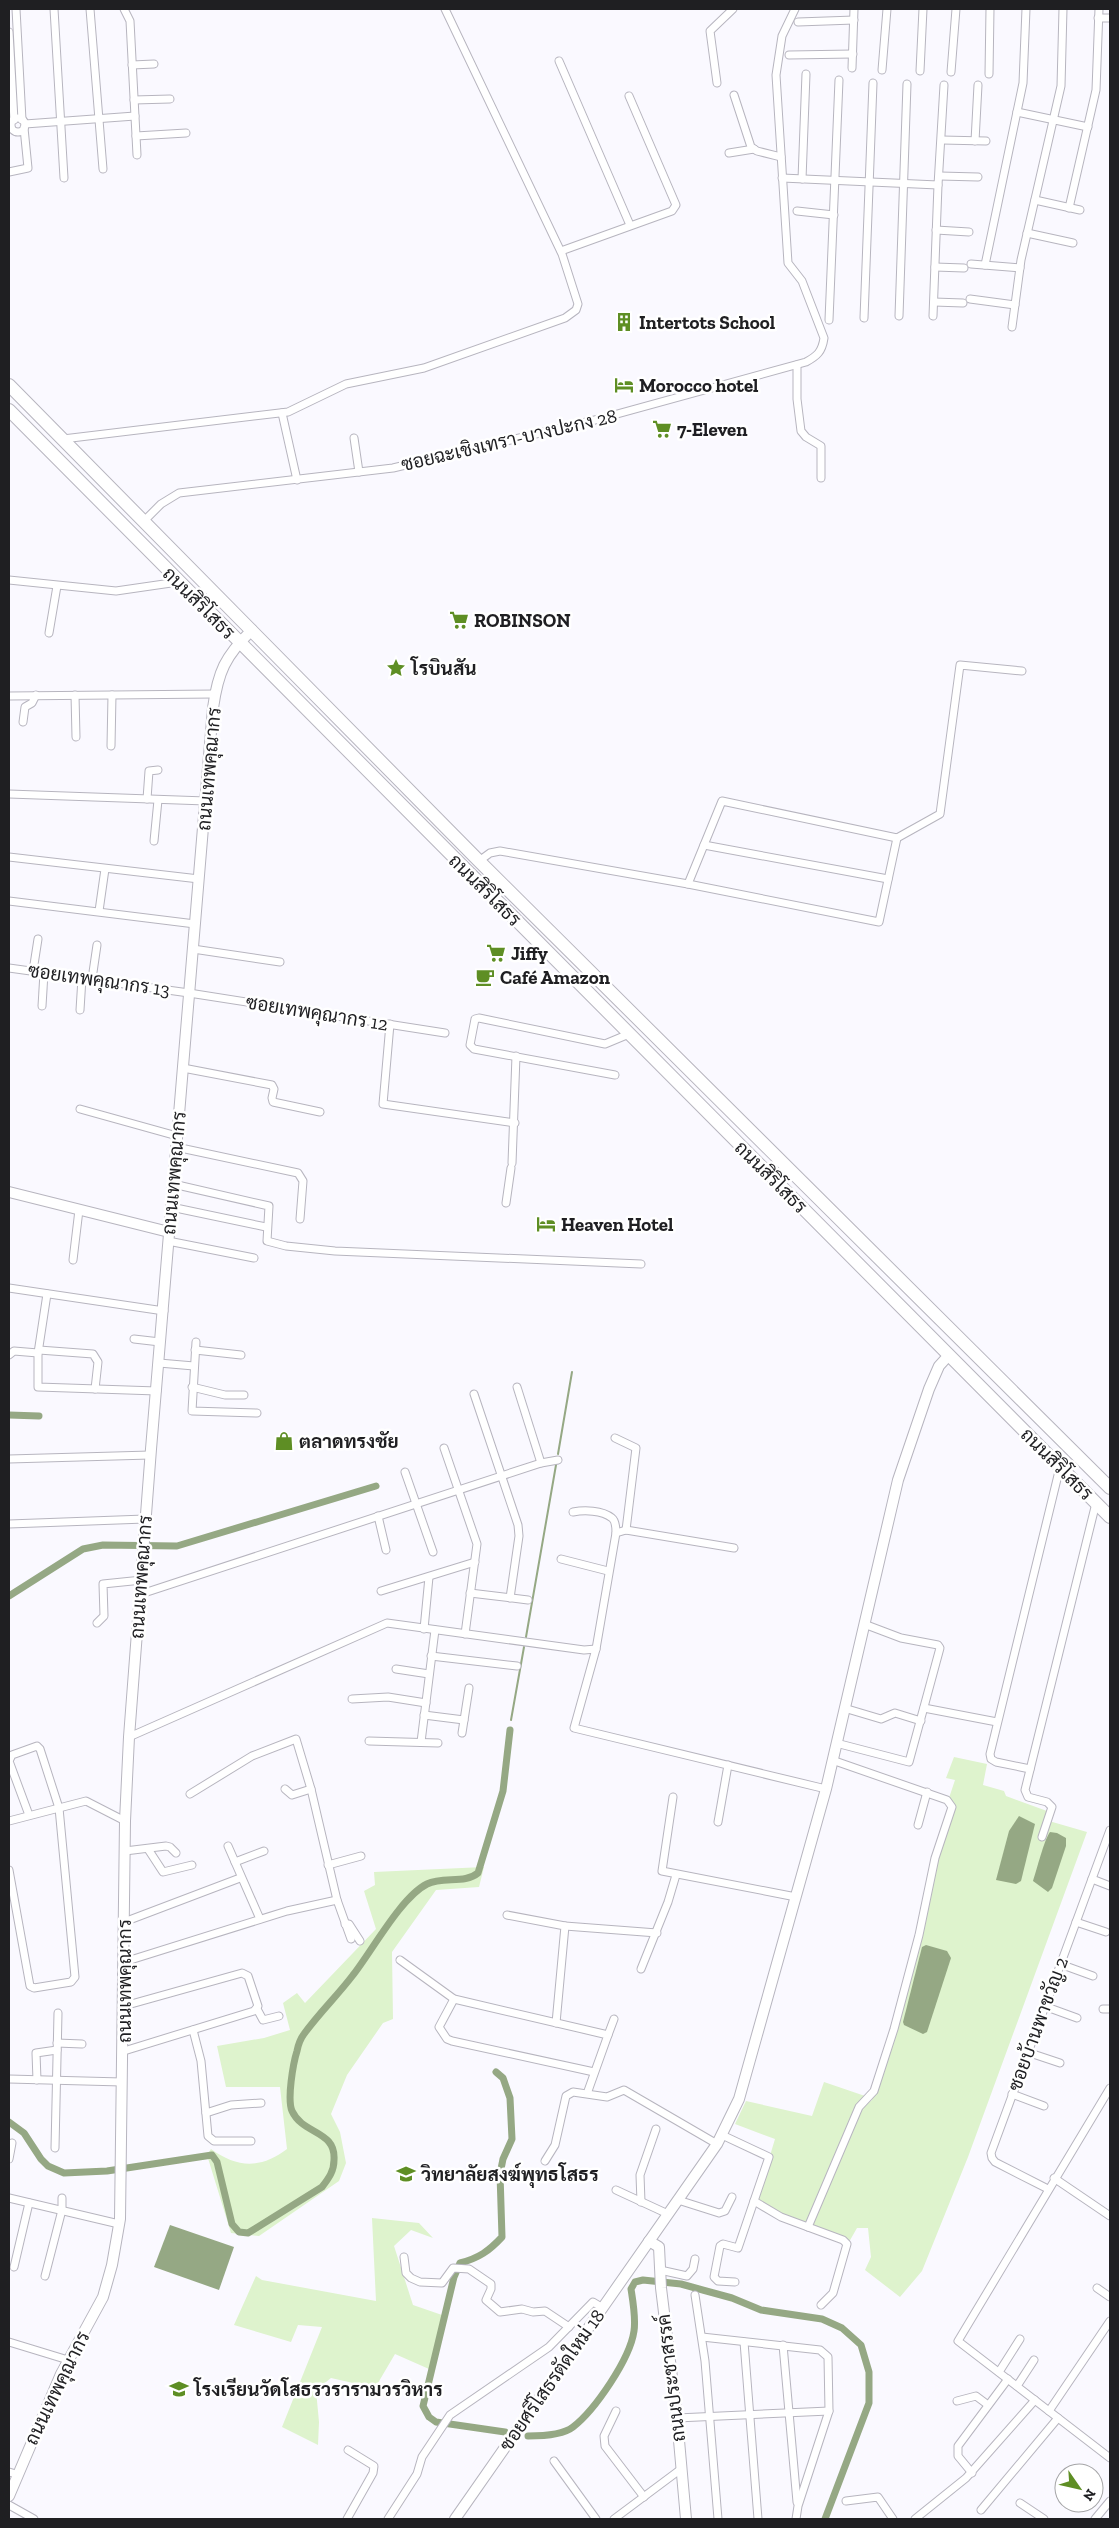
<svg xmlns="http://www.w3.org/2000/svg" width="1119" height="2528" font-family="'Zilla Slab',Sarabun,serif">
	<rect width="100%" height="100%" fill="#faf9ff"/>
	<g fill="#def3cd">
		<polygon points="954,1757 987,1764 983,1785 1004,1791 1006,1796 1047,1811 1049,1821 1087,1832 968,2157 922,2271 900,2297 865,2270 871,2257 868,2228 857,2228 849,2242 811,2226 862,2108 872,2100 886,2065 938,1855 954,1805 949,1798 955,1780 946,1778"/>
		<path d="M484 1867 479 1887 436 1890 392 1952 393 2019 383 2023 347 2075 331 2114 340 2132 346 2163 339 2181 259 2236 231 2233 207 2155 211 2149C237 2168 261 2169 287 2149L280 2087H226L217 2046 264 2038 290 2030 283 2003 297 1993 305 2003 376 1929 364 1891 375 1885 374 1872Z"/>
		<polygon points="824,2082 865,2096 805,2224 785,2216 757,2199 775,2139 735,2124 746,2101 812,2116"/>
		<polygon points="372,2218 419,2223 433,2238 411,2230 394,2246 413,2305 442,2315 429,2369 395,2354 375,2388 331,2378 316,2390 319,2422 318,2445 282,2427 322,2327 298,2325 291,2342 234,2325 256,2276 262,2280 376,2301"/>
	</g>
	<g fill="#95a884">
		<polygon points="1019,1816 1035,1824 1021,1881 1016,1884 996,1880 1009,1831"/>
		<path d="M1050 1832 1057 1833 1066 1838V1846L1052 1888 1048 1892 1033 1881C1037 1869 1044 1840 1050 1832Z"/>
		<polygon points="926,1945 947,1951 951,1958 927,2032 923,2034 904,2025 903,2022 922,1947"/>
		<polygon points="170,2225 234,2247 219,2290 154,2267"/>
	</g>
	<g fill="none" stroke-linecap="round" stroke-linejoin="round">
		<g stroke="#95a884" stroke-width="2">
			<polyline points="558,1454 572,1372"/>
			<polyline points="526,1637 556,1465"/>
			<polyline points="511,1720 524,1647"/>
		</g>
		<g stroke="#95a884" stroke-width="7">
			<polyline points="9,1415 39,1416"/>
			<polyline points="9,1596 83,1549 103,1545 177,1546 376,1486"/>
			<path d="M496 2072 503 2078 510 2098 512 2139 503 2159 500 2174 502 2237C489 2251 479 2258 460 2263L454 2277 423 2406 429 2417 436 2422 505 2432"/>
			<path d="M9 2122 24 2133 41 2159 48 2166 64 2173 107 2171 212 2155 217 2162 232 2224 239 2232 248 2233 322 2187C329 2178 334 2171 334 2160 336 2130 303 2135 292 2111 287 2099 293 2064 297 2051 298 2046 301 2038 304 2034 319 2013 338 1995 353 1975 372 1951 401 1897 427 1884 443 1876 465 1884 478 1873L503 1791 510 1730"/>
			<path d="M528 2436C541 2436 563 2435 573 2427 595 2410 630 2359 634 2331 636 2318 633 2302 631 2289L635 2282 643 2280 681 2284 732 2298 761 2310 822 2319 842 2328 861 2345 869 2372V2403L825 2519"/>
		</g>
		<g stroke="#b7b5bf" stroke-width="9">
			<g id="street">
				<polyline points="16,9 22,120"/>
				<polyline points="54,9 64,178"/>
				<polyline points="90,9 103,169"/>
				<polyline points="124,9 130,21 137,155"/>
				<polyline points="1098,18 1110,18"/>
				<polyline points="798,22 854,20"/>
				<polyline points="9,32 14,120"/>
				<polyline points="789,55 853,54"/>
				<polyline points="559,61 630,225"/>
				<polyline points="132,65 154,64"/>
				<polyline points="852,68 854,9"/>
				<polyline points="882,70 887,9"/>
				<polyline points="920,71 923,9"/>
				<polyline points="951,72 956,9"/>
				<polyline points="989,74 990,9"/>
				<polyline points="717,83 710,31 733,9"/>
				<polyline points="734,95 751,147 757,151 781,157"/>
				<polyline points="134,100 170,99"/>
				<polyline points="1017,112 1088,127"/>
				<circle cx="18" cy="125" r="7"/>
				<polyline points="25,124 135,116"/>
				<polyline points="136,136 186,133"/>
				<polyline points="942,140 986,141"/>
				<polyline points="975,141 978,85"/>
				<polyline points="729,153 754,149"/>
				<polyline points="9,172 28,168 24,128"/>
				<polyline points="940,176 978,177"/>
				<polyline points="782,178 938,185 944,85"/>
				<polyline points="802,179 806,74"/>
				<polyline points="1035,200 1080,210"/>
				<polyline points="1069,208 1096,90 1099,9"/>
				<polyline points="797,211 834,215"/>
				<polyline points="936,230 969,232"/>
				<polyline points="1027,233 1073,243"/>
				<polyline points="561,251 672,211 676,205 629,96"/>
				<polyline points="971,264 1020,268"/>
				<polyline points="985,265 1023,83 1026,9"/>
				<polyline points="935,267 964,268"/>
				<polyline points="970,299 1015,305"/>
				<polyline points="934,302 963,303"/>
				<polyline points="899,316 907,84"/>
				<polyline points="933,316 938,185"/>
				<polyline points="864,318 873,83"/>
				<polyline points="829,320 839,80"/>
				<polyline points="1012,327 1021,260 1061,86 1063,9"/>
				<polyline points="797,365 797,399 801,431 806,437 821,446 821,478"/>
				<polyline points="282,413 297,480"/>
				<polyline points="354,438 359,472"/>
				<polyline points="63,439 288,412 346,384 424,368 565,318 576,310 578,304 562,254 445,9"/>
				<path d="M144 521 161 504 179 493 393 468 599 419 806 362C817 356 822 352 824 338L802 281 788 263 776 75 782 36 795 9"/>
				<polyline points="9,580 116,591 178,582"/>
				<polyline points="49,633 57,586"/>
				<polyline points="75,695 76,737"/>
				<polyline points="9,696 215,694"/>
				<polyline points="23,722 25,707 32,703 36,695"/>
				<polyline points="111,746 112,695"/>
				<polyline points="9,794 206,801"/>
				<polyline points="147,799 149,771 158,770"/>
				<polyline points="154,841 158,800"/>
				<polyline points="704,845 888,879"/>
				<polyline points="9,857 199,879"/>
				<polyline points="479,861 490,853 500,851 688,884 722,801 897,838 940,814 960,665 1022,671"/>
				<polyline points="688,884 879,922 897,838"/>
				<polyline points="9,901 195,924"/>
				<polyline points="99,911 105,869"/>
				<polyline points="193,949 280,962"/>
				<polyline points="9,968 189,993 445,1033"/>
				<polyline points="33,971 38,939"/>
				<polyline points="92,979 97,945"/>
				<polyline points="42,1006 44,973"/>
				<polyline points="80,1010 82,978"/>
				<polyline points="390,1024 383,1104 515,1123"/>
				<polyline points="183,1068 272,1085 274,1089 272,1098 273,1102 320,1112"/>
				<polyline points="615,1075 474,1049 470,1045 475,1019 479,1018 605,1044 629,1034"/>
				<polyline points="80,1109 177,1136"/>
				<polyline points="176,1147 298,1173 303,1181 300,1219"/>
				<polyline points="512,1163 516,1056"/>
				<polyline points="173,1184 269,1206 267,1241 286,1246 335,1251 641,1264"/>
				<polyline points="506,1203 511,1168"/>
				<polyline points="171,1207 266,1227"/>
				<polyline points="168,1241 254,1258"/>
				<polyline points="73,1260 79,1210"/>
				<polyline points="9,1288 164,1311"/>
				<polyline points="47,1294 38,1353 38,1387 157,1391"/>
				<polyline points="134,1339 160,1342"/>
				<polyline points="196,1342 192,1411 257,1413"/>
				<polyline points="39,1350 93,1354 98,1362 95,1389"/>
				<polyline points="195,1350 241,1355"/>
				<polyline points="9,1355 14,1351 38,1353"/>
				<polyline points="159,1363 194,1366"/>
				<polyline points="192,1387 225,1395 244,1395"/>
				<polyline points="517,1387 541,1463"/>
				<polyline points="474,1394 518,1525 519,1536 510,1598"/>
				<polyline points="615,1438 636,1448 626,1530"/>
				<polyline points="444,1448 477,1544 465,1634"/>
				<polyline points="9,1459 150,1455"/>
				<polyline points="405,1472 433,1552"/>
				<path d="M573 1512C584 1510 602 1510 612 1518 616 1521 616 1529 616 1533"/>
				<polyline points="378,1516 386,1550"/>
				<polyline points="9,1524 145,1519"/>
				<polyline points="734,1548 626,1530 616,1533 596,1649 574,1728 826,1789"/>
				<polyline points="561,1559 608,1571"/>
				<polyline points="381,1591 475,1562"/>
				<polyline points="470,1593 528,1600"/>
				<polyline points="141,1594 541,1463 558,1460"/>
				<polyline points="97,1623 104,1616 103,1584 142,1580"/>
				<polyline points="424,1629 429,1577"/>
				<polyline points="431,1656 517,1666"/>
				<polyline points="396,1669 429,1674"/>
				<polyline points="352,1699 388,1697 426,1703"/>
				<polyline points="844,1708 881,1719 895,1713 921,1721"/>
				<polyline points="924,1708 997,1722"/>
				<polyline points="424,1715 464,1720"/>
				<polyline points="462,1733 469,1688"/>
				<polyline points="129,1737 387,1623 584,1650 596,1649"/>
				<polyline points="369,1741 438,1743"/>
				<polyline points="421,1742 435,1630"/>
				<polyline points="836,1743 909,1762 940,1648 938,1645 901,1638 864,1624"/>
				<polyline points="1030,1769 996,1762 991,1759 990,1754 1060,1467"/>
				<polyline points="285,1789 292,1795 311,1789"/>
				<polyline points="190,1794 252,1756 296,1739 311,1789 337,1900 351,1939"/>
				<polyline points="673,1797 662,1871 796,1897"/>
				<polyline points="9,1821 86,1801 125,1821"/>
				<polyline points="718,1822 728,1765"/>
				<polyline points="918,1825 927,1792"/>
				<polyline points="1042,1837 1052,1807 1047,1802 1028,1797 1025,1790 1096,1503"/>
				<polyline points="228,1846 260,1919"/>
				<polyline points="148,1849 163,1872 192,1865"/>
				<polyline points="125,1851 166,1846 170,1847 176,1853"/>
				<polyline points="235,1862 264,1851"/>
				<polyline points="328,1865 361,1856"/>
				<polyline points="9,1870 30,1986 34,1988 71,1982 75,1977 59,1808 40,1749 37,1746 12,1755 9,1761 29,1815"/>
				<polyline points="1092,1879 1110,1886"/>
				<polyline points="507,1915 565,1926 556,2023"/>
				<polyline points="124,1922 240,1878"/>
				<polyline points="1076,1922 1106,1932"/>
				<polyline points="345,1924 349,1924 360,1941"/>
				<polyline points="565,1926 657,1933"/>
				<polyline points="400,1960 454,1999 608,2035 588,2091"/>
				<polyline points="124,1962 287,1911 337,1900"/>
				<polyline points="1060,1964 1093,1976"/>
				<polyline points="641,1969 668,1902 676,1875"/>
				<polyline points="454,1999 439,2027 447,2039 452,2041 594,2072"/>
				<polyline points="124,2006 242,1973 248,1976 258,2006 254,2011 124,2051"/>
				<polyline points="1044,2006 1077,2018"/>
				<polyline points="257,2009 263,2020 279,2016"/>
				<polyline points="1103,2009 1110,2009"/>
				<polyline points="193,2030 201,2061 208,2136 214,2141 251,2141"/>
				<polyline points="608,2035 614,2019"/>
				<polyline points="57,2043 82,2044"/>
				<polyline points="1027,2052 1060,2063"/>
				<polyline points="9,2079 122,2082"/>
				<polyline points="37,2080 36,2053 57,2050"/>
				<polyline points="1110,2088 958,2341 1110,2458"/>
				<polyline points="1012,2094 1044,2106"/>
				<polyline points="206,2113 231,2105 261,2103"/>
				<polyline points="722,2135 769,2157 754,2201 781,2217 843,2240 847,2244 833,2293 821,2305"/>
				<polyline points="55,2148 58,2013"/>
				<polyline points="9,2159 12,2143"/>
				<polyline points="545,2161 555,2145 566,2096 573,2092 607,2097 624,2090 717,2144"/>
				<polyline points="1054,2178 1110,2216"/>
				<polyline points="1048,2189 995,2162 992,2158 991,2153 1110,1830"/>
				<polyline points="616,2190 668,2214"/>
				<polyline points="9,2198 119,2224"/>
				<polyline points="678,2200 719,2213 725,2211 732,2197"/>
				<polyline points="641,2202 640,2175 656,2129"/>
				<polyline points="808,2227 859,2107 874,2091 894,2029 919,1935 935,1858 952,1807 947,1800 832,1760"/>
				<polyline points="404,2257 406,2273 411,2278 420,2282 442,2283 453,2268 469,2269 491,2284 491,2289 486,2300 500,2312 522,2309 533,2312 545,2311 569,2327"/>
				<polyline points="14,2267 29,2203"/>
				<polyline points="660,2270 687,2276 693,2269 695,2259"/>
				<polyline points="45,2276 62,2210 62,2198"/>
				<polyline points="735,2282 718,2281 714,2277 720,2246 723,2244 738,2248 754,2201"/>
				<polyline points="1097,2288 1110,2297"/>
				<polyline points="695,2295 705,2361 718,2519"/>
				<polyline points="702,2337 820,2350 828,2357 829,2411 798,2506 796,2519"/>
				<polyline points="9,2342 68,2360"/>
				<polyline points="744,2342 758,2519"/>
				<polyline points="783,2345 797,2502"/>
				<polyline points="999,2372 1020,2339"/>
				<polyline points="1017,2386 1034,2360"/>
				<polyline points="957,2401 976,2396 988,2405"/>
				<polyline points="616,2411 604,2436 605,2446 644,2497"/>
				<polyline points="1049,2411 1110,2321"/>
				<polyline points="677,2418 829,2411"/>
				<polyline points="554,2461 596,2519"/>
				<polyline points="9,2472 16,2474"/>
				<polyline points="972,2473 958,2456 958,2446 1008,2379"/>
				<polyline points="846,2501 878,2497 893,2519"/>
				<polyline points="1020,2503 1044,2519"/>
				<polyline points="9,2505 34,2519"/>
				<polyline points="981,2510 1058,2418"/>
				<polyline points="347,2519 373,2473 374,2466 348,2450"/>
				<polyline points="388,2519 417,2474 422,2457 450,2415 549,2347 593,2302 603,2308"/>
				<polyline points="614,2519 681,2469"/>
				<polyline points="915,2519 966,2478 1035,2400"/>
				<polyline points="1095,2519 1110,2501"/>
			</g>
		</g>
		<g stroke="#b7b5bf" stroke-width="12">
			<g id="secondary">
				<polyline points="9,1192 169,1232"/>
				<polyline points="649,2241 659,2247 661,2288 677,2418 686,2519"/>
				<path d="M9 2496 61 2374 103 2297 112 2265 120 2219 125 1821 129 1737 151 1449 213 708C218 672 225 656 252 630"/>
				<polyline points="455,2519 717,2144 739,2099 826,1789 898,1480 929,1389 939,1366 949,1355"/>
			</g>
		</g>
		<g stroke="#b7b5bf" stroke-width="14">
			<g id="highway">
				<polyline points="9,385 479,861 1110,1488"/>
				<polyline points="9,410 1110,1517"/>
			</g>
		</g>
		<use href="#street" stroke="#fff" stroke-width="7"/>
		<use href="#secondary" stroke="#fff" stroke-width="10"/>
		<use href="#highway" stroke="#fff" stroke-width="12"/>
	</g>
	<defs>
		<g id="building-bare" transform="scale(1.5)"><path d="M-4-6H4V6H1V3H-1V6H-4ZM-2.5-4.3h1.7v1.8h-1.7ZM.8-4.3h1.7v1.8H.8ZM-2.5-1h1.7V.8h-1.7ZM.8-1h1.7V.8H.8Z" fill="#5e8e24" stroke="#fff" stroke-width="2.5" paint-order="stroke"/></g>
		<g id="hotel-bare" transform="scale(1.5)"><path d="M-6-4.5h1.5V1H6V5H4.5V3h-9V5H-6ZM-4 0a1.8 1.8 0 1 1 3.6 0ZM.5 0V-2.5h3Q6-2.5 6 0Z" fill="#5e8e24" stroke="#fff" stroke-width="2.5" paint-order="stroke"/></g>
		<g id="supermarket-bare" transform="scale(1.5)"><path d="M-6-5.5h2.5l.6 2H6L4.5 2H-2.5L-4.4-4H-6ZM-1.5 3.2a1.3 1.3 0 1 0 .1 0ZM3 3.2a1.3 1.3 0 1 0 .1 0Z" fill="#5e8e24" stroke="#fff" stroke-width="2.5" paint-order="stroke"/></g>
		<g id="sight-bare" transform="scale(1.5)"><path d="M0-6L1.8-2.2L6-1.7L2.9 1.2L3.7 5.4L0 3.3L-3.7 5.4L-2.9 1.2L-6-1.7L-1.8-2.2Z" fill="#5e8e24" stroke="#fff" stroke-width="2.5" paint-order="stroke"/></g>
		<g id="cafe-bare" transform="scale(1.5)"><path d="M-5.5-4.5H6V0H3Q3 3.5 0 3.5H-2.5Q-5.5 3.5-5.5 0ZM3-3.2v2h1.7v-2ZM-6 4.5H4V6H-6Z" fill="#5e8e24" stroke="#fff" stroke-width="2.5" paint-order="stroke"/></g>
		<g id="shop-bare" transform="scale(1.5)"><path d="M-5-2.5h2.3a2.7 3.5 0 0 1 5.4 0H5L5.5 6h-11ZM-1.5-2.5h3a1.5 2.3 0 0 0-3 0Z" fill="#5e8e24" stroke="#fff" stroke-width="2.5" paint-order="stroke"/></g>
		<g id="university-bare" transform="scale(1.5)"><path d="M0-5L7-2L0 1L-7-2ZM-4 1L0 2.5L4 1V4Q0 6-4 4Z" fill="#5e8e24" stroke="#fff" stroke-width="2.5" paint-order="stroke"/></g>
		<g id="school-bare" transform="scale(1.5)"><path d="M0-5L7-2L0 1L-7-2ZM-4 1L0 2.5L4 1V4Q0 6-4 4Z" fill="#5e8e24" stroke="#fff" stroke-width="2.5" paint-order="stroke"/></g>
	</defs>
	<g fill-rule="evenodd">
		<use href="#building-bare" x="624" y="322"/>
		<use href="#hotel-bare" x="624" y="385"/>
		<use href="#supermarket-bare" x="662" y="429"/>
		<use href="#supermarket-bare" x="459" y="620"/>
		<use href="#sight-bare" x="396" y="668"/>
		<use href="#supermarket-bare" x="496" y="953"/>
		<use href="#cafe-bare" x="485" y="977"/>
		<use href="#hotel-bare" x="546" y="1224"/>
		<use href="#shop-bare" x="284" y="1441"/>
		<use href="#university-bare" x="406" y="2174"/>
		<use href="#school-bare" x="179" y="2389"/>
	</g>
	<g text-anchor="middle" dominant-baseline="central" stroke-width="5" stroke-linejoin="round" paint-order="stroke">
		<g font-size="19" font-weight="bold" fill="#1f1f22" stroke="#fff" text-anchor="start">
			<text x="639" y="322">Intertots School</text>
			<text x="639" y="385">Morocco hotel</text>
			<text x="677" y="429">7-Eleven</text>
			<text x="474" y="620">ROBINSON</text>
			<text x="411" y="668">โรบินสัน</text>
			<text x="511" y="953">Jiffy</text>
			<text x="500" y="977">Café Amazon</text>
			<text x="561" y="1224">Heaven Hotel</text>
			<text x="299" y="1441">ตลาดทรงชัย</text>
			<text x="421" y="2174">วิทยาลัยสงฆ์พุทธโสธร</text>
			<text x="194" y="2389">โรงเรียนวัดโสธรวรารามวรวิหาร</text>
		</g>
		<g font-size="19" fill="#1f1f22" stroke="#fff">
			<text transform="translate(509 440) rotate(-13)">ซอยฉะเชิงเทรา-บางปะกง 28</text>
			<text transform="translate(199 603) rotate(45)">ถนนสิริโสธร</text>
			<text transform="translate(209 769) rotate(-85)">ถนนเทพคุณากร</text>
			<text transform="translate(485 890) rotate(45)">ถนนสิริโสธร</text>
			<text transform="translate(99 980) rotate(8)">ซอยเทพคุณากร 13</text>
			<text transform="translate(317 1013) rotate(9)">ซอยเทพคุณากร 12</text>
			<text transform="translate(174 1173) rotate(-85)">ถนนเทพคุณากร</text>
			<text transform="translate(771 1177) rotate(45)">ถนนสิริโสธร</text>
			<text transform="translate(1057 1464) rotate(45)">ถนนสิริโสธร</text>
			<text transform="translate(141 1577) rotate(-86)">ถนนเทพคุณากร</text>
			<text transform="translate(124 1981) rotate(-90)">ถนนเทพคุณากร</text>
			<text transform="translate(1038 2024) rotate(-70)">ซอยบ้านพาขวัญ 2</text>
			<text transform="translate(671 2378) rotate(-97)">ถนนประชาสรรค์</text>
			<text transform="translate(552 2380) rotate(-55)">ซอยศรีโสธรตัดใหม่ 18</text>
			<text transform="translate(57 2388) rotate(-64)">ถนนเทพคุณากร</text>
		</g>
	</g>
	<rect width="1119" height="2528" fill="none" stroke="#1f1f22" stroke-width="20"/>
	<g transform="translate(1079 2488) rotate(124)"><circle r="24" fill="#ffffff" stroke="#a5a5a7"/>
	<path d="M0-4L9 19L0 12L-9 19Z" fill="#5e8e24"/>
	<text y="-8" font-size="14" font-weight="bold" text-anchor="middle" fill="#1f1f22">N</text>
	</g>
</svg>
